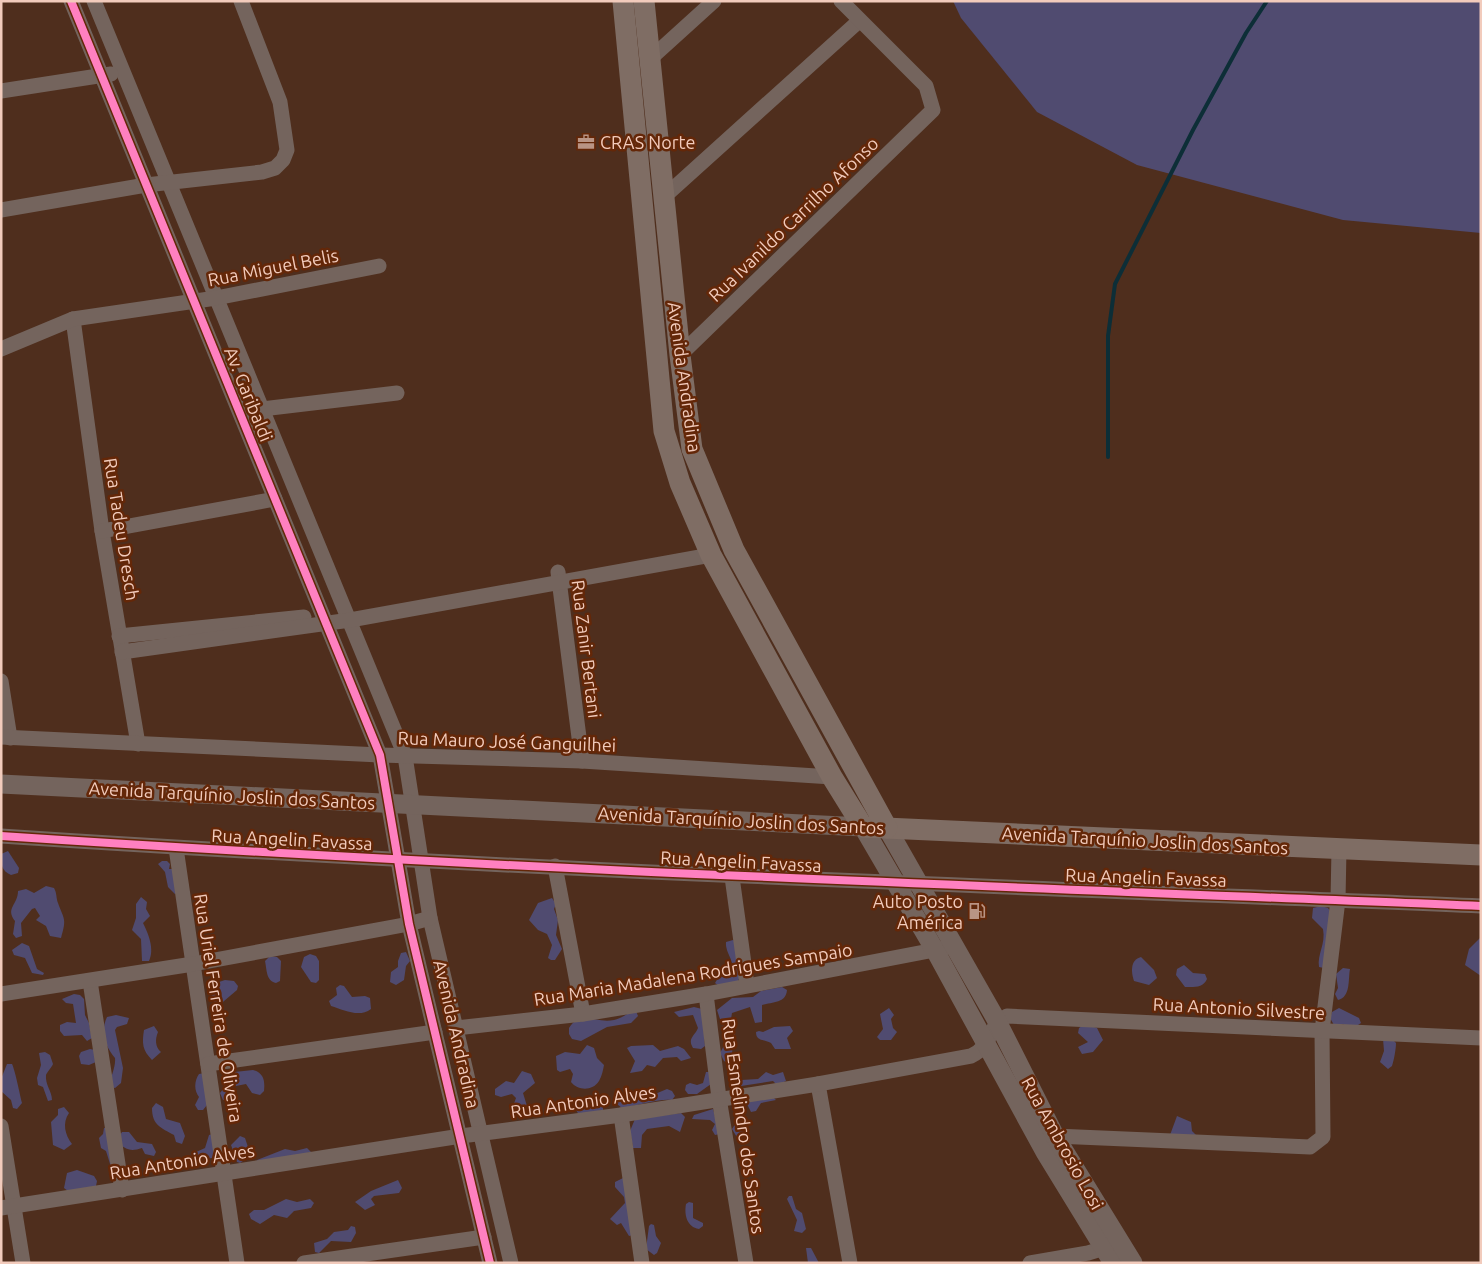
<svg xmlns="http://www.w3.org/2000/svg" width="1482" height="1264" font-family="Ubuntu,sans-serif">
	<rect width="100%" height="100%" fill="#4f2e1d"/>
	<g fill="#504b70">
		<polygon points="953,1 1481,1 1481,233 1343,220 1137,165 1037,112 961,18"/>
		<path d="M8 851 19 868 18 873 11 875C1 871 1 863 1 854Z"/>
		<polygon points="162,861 167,861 170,864 169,869 174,869 178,892 175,894 168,887 165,872 158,864"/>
		<path d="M46 886 54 888C57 893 56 898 58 903 64 920 67 918 61 938L50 936 46 926 36 920 40 916 35 908 32 909 21 923 22 936 16 938 13 934 15 921C5 908 18 905 18 891L26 889 34 893Z"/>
		<path d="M141 897 147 902 146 909 150 916 143 923C148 933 155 949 149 961H142L141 939 132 930 136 918V904Z"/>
		<polygon points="552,898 556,904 554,909 558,920 556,935 562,949 555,960 551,960 548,958 552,945 547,934 538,930 529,920 538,903"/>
		<path d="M1321 906 1328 908 1332 914 1324 968 1319 967C1317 954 1326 944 1323 929L1312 918 1313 908Z"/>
		<polygon points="1481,937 1481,976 1465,965 1469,949"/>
		<path d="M733 940 736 942 740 976 738 981 719 986 715 983 718 978 732 972C735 960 725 953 726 942Z"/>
		<polygon points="22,943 29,946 37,969 44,973 43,975 32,973 25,958 14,955 12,950"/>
		<polygon points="406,952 410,961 406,966 404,980 396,985 390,982 391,972 398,967 398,961 401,953"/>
		<polygon points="310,954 316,956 319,961 319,980 316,983 311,982 301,967 304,957"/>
		<path d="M270 956 277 957 281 961 280 981 276 983C266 981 267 970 265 961Z"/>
		<path d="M1141 957 1154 970 1157 978 1149 985 1134 981C1131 972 1130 960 1141 957Z"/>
		<path d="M1184 965 1193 973 1205 974 1207 979C1203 988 1195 987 1185 987L1176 975 1177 969Z"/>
		<path d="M1343 968 1350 969C1348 979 1351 997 1338 1000L1335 994 1338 988 1336 974Z"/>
		<path d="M225 980 234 981 238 986 237 990 217 1007C209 998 212 991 219 982Z"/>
		<path d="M340 985 344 986 352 997 365 996 370 998 371 1009C359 1018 344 1010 331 1006L329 1001 337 995 336 988Z"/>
		<path d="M782 987 787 990C786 1003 773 1002 762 1005V1022L755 1023 750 1007 732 1013 731 1019 727 1022 720 1019 717 1010 732 998 753 997 761 991Z"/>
		<polygon points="74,994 80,995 84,999 85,1015 89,1023 92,1038 87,1041 82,1035 64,1036 60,1031 60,1025 67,1022 76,1023 73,1004 66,1003 62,999"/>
		<path d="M694 1007 702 1009 705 1046 701 1049 693 1048C687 1038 695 1036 698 1028L693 1015 679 1017 674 1012Z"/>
		<polygon points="889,1008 894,1015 891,1019 893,1028 897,1032 891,1040 880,1040 877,1037 883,1029 880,1014"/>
		<polygon points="1339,1008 1359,1018 1361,1023 1355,1027 1348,1028 1343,1024 1334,1025 1330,1018 1332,1012"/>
		<path d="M636 1011 638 1016 631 1023 607 1027 581 1041 572 1039 569 1034V1028C580 1010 597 1024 614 1020 623 1018 628 1012 636 1011Z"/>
		<path d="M116 1015 129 1018 127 1024 117 1027 115 1030 123 1068 121 1083 115 1088 110 1087C110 1076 116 1068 115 1058 105 1046 100 1032 107 1017Z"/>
		<path d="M733 1024C738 1036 731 1046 732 1059L728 1063 724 1061 720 1053 727 1040 722 1026Z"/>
		<polygon points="1085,1024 1097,1028 1103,1040 1093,1052 1082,1054 1078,1047 1088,1042 1078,1033 1079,1028"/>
		<path d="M154 1026 158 1032C155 1039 155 1047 161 1052L152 1060C142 1050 142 1043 144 1030Z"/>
		<path d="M790 1026 793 1031 787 1038 791 1049H775L771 1043C765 1039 756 1042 756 1032L759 1031 763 1032 774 1027Z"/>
		<path d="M1383 1039H1392L1396 1043C1396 1049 1394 1060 1392 1066L1388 1069 1380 1062 1384 1051Z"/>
		<path d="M587 1045 594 1048 597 1058 604 1065C603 1070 602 1076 599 1081 593 1091 578 1091 571 1082L573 1074 570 1069 560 1072 557 1070 556 1056 565 1052 580 1054Z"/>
		<polygon points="653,1045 660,1051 678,1046 684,1049 691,1058 681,1061 677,1057 663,1058 655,1067 647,1065 642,1071 630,1073 635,1061 627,1048 631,1046"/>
		<polygon points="90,1049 95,1050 96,1062 89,1065 81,1064 79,1056 81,1052"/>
		<path d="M45 1052 50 1055 53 1064C52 1067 47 1072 46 1075 45 1085 52 1091 52 1100L48 1101 43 1087 38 1085 37 1078 41 1065 39 1053Z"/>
		<path d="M7 1064H12C15 1070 20 1095 22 1103L17 1109 13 1108 11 1100 1 1091V1079Z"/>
		<path d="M253 1070C264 1073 265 1081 264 1091L260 1095 252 1093 246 1084 231 1087 227 1100H223L220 1093 224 1088 225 1073Z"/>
		<polygon points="522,1071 531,1074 535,1083 523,1093 527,1106 524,1113 519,1115 514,1113 512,1109 516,1098 512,1094 501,1097 495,1095 495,1089 506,1081 514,1083"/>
		<polygon points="706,1072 709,1072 711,1084 697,1094 688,1094 685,1090 686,1085 690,1083 697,1085 703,1083"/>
		<polygon points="766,1072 773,1075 783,1072 786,1081 777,1085 773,1081 741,1086 741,1080 758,1079"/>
		<path d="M205 1073 207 1105 203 1110H198L195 1105 199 1097C194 1091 194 1081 199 1074Z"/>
		<path d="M667 1089 672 1091 675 1096 672 1100C661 1098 635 1106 622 1108L617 1104V1100L621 1097 655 1094Z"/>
		<polygon points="773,1097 776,1100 761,1103 756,1111 751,1112 747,1104 750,1098"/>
		<polygon points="594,1101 599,1101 603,1105 603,1110 579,1115 575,1108 578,1106 587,1106"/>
		<path d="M156 1103 163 1107 166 1119 180 1123 185 1136 182 1144 176 1142 174 1135C161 1128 152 1125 152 1108Z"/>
		<path d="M64 1107 69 1113C62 1123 65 1135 72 1144L64 1150 53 1145 51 1122 58 1115V1109Z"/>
		<polygon points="713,1109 720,1134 715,1135 712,1130 715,1124 710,1120 692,1119 694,1115"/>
		<polygon points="681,1113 685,1117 680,1132 669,1126 647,1129 642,1135 641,1148 633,1148 630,1131 635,1119"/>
		<polygon points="1177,1116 1191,1122 1192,1131 1196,1135 1170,1135"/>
		<polygon points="738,1120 741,1122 745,1134 738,1139 732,1129"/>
		<polygon points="104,1128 107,1128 114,1166 111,1167 106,1151 101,1148 99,1138 103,1134"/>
		<path d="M122 1132H129L137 1142 152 1144 156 1152 154 1156 145 1154 142 1148C133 1151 127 1151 120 1144L119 1137Z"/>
		<polygon points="213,1134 215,1153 212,1158 196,1160 193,1157 194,1153 205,1148 209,1135"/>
		<polygon points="240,1136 245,1138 248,1147 245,1152 243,1161 240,1163 237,1162 231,1145"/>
		<polygon points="307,1148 311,1152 256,1166 257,1160 285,1149 295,1151"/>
		<polygon points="77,1170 94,1176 97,1181 96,1186 68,1191 64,1188 67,1173"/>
		<polygon points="625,1177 633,1235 629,1236 621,1223 617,1225 610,1219 625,1203 624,1197 615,1187 615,1182"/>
		<polygon points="398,1180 402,1188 399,1193 374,1196 371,1199 375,1205 365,1210 355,1202 371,1191"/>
		<polygon points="789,1196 792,1196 796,1209 802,1213 806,1229 802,1233 794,1231 797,1220 787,1199"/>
		<polygon points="286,1199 297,1202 310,1199 314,1203 311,1208 294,1211 287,1218 274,1215 260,1224 251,1219 249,1214 254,1210 264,1210"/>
		<path d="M689 1202 693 1203V1218L703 1223V1226L699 1229C687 1227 684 1215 686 1204Z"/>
		<polygon points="651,1224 654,1225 656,1236 661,1243 657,1253 654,1255 646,1249 649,1226"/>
		<polygon points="351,1226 355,1227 356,1233 351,1242 331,1241 319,1253 315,1252 314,1243 327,1239 334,1232 348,1230"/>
		<polygon points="806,1248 811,1248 819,1263 808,1263"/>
	</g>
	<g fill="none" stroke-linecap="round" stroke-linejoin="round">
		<polyline stroke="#0d2e37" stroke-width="4" points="1108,457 1108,336 1115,284 1193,130 1246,33 1267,1"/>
		<g stroke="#74645d" stroke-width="15">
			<polyline points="71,1 380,755 409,924 490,1263"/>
			<polyline points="94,1 405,756 430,918 511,1263"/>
			<polyline points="650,59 714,1"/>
			<polyline points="1,91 111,74"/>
			<polyline points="665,196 859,21"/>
			<polyline points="1,210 146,185 262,172 275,168 283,160 287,150 280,102 241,1"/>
			<polyline points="73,319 102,531 138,744"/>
			<polyline points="1,349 73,319 216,298 379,266"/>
			<polyline points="680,355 933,110 926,86 841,1"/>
			<polyline points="262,409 397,393"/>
			<polyline points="102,531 275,499"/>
			<polyline points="558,572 582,761"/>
			<polyline points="119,636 304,617"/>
			<polyline points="122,652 350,620 711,555"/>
			<polyline points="1,681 10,738"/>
			<polyline points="1,737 380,755 582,761 832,777"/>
			<path d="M1 836C494 869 987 886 1481 906"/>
			<polyline points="176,848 237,1263"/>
			<polyline points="555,866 583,1014"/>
			<polyline points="732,877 747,985"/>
			<polyline points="90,981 122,1190"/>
			<polyline points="1,994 193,964 409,924 430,918"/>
			<polyline points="706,994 719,1098 746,1263"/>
			<polyline points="456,1028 583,1014 706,994 945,948"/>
			<polyline points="208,1064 435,1032"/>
			<polyline points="818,1084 850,1263"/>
			<polyline points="621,1115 642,1263"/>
			<polyline points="1,1126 23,1263"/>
			<polyline points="1055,1136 1310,1147 1323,1137 1322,1031 1338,900 1339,849"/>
			<path d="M1 1208 461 1136 621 1115 818 1084 971 1056C995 1044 986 1026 1007 1016L1481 1038"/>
			<polyline points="304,1263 484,1237"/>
			<polyline points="1030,1263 1088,1253 1114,1245"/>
		</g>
		<g stroke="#74645d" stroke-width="19">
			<polyline points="1,784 863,827 936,952 1045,1152 1113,1263"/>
			<polyline points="887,828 997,1021 1055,1136 1133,1263"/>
		</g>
		<g stroke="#7f6d64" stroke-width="21">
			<polyline points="623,1 664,431 680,483 711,555 832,777 863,827 1481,855"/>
			<polyline points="644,1 680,355 692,449 734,550 887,828"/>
		</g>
		<g stroke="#642708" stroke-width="11">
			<g id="cycleway">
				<polyline points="71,1 380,755 409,924 490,1263"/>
				<path d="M1 836C494 869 987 886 1481 906"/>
			</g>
		</g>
		<use href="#cycleway" stroke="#ff80c0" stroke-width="8"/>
	</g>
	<defs>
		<g id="office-bare" transform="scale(1.35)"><path d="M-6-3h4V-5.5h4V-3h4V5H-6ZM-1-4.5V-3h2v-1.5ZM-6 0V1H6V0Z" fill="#b99484" stroke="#642708" stroke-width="2.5" paint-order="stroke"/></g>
		<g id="fuel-bare" transform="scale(1.35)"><path d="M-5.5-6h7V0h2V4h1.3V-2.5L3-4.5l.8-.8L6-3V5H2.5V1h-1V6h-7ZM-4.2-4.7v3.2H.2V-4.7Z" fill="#b99484" stroke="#642708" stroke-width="2.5" paint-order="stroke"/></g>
	</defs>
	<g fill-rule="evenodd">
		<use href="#office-bare" x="586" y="142"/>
		<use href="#fuel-bare" x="977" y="911"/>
	</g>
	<g text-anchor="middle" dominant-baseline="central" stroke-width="5" stroke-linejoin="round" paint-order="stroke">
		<g font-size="18" fill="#f2cbbc" stroke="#642708" text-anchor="start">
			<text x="600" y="142">CRAS Norte</text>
			<text x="963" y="901" text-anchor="end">Auto Posto<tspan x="963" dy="21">América</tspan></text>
		</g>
		<g font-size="18" fill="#f2cbbc" stroke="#642708">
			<text transform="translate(793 219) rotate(-44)">Rua Ivanildo Carrilho Afonso</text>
			<text transform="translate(273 267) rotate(-11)">Rua Miguel Belis</text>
			<text transform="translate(685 377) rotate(82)">Avenida Andradina</text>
			<text transform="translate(249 394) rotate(68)">Av. Garibaldi</text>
			<text transform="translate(122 529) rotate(81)">Rua Tadeu Dresch</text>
			<text transform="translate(587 649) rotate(83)">Rua Zanir Bertani</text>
			<text transform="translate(507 741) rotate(2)">Rua Mauro José Ganguilhei</text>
			<text transform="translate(232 795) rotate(3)">Avenida Tarquínio Joslin dos Santos</text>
			<text transform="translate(741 820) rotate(3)">Avenida Tarquínio Joslin dos Santos</text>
			<text transform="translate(292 839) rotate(3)">Rua Angelin Favassa</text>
			<text transform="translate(1145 840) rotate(3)">Avenida Tarquínio Joslin dos Santos</text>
			<text transform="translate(741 861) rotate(3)">Rua Angelin Favassa</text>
			<text transform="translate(1146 877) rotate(2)">Rua Angelin Favassa</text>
			<text transform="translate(693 974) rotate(-9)">Rua Maria Madalena Rodrigues Sampaio</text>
			<text transform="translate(219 1008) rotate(81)">Rua Uriel Ferreira de Oliveira</text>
			<text transform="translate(1239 1008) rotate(3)">Rua Antonio Silvestre</text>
			<text transform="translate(457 1034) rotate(77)">Avenida Andradina</text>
			<text transform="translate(583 1101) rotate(-8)">Rua Antonio Alves</text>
			<text transform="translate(744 1126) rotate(82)">Rua Esmelindro dos Santos</text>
			<text transform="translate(1063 1143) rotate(61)">Rua Ambrosio Losi</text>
			<text transform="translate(182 1161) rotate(-9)">Rua Antonio Alves</text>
		</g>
	</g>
	<rect width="1482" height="1264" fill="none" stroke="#f2cbbc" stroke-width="5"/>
</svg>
